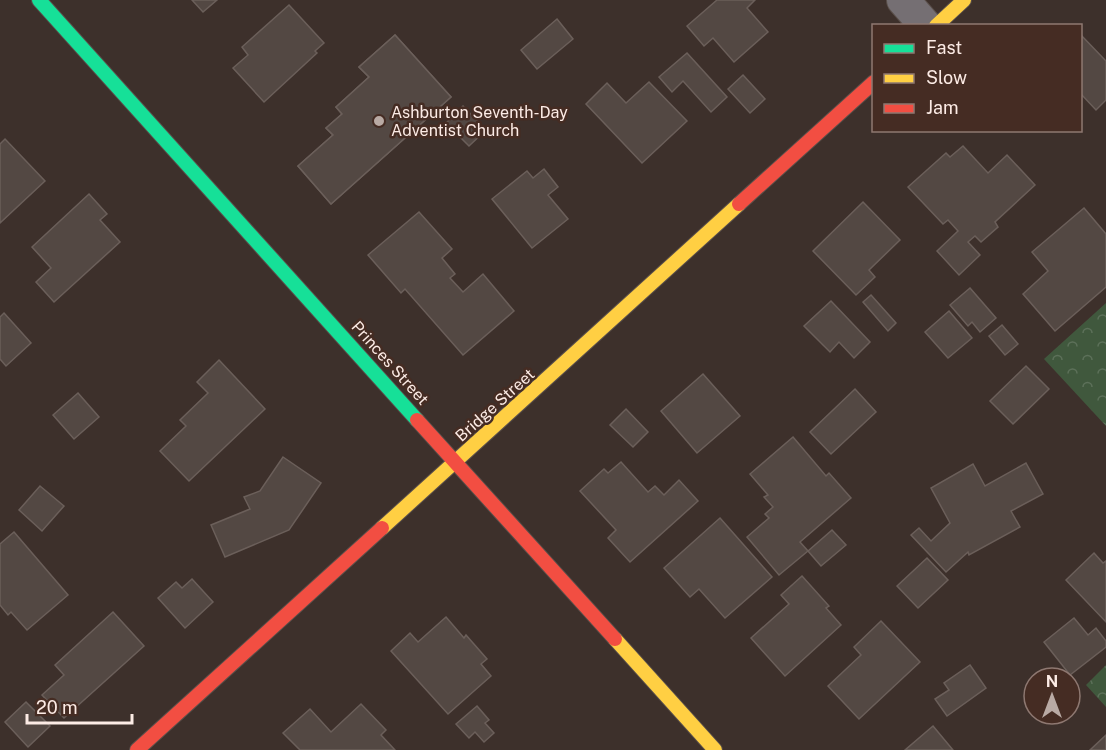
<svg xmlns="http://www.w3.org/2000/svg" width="1106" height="750" font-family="'Public Sans',sans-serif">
	<defs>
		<pattern id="forest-crowns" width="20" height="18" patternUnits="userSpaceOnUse" patternTransform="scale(1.5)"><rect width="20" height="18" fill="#40583d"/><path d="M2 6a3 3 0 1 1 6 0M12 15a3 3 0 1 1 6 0" fill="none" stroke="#5c7059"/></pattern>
	</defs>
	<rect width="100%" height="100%" fill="#3d302b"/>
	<g fill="url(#forest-crowns)">
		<polygon points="1106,303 1106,426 1044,359"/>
		<polygon points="1106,665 1106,707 1086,685"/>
	</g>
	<g fill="#534843" stroke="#6b5f5a" stroke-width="1.5">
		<polygon points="192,0 217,0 203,12"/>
		<polygon points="717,0 755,0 747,8 768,32 734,62 713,38 704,46 687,26"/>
		<polygon points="289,5 324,43 315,51 317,53 264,102 233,68 248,55 242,47"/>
		<polygon points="557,19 573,39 537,69 521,50"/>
		<polygon points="1080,34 1106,61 1106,100 1096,110 1080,93"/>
		<polygon points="395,35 451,97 331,204 298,166 333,135 326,128 342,114 336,107 369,77 359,67"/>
		<polygon points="395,35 451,97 331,204 298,166 333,135 326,128 342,114 336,107 369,77 359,67"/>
		<polygon points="687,53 727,97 711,112 683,81 672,92 659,77"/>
		<polygon points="743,75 765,99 750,113 728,89"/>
		<polygon points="649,82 687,121 642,163 586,104 607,83 626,103"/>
		<polygon points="463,106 486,130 469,146 446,123"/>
		<polygon points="5,139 45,181 0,223 0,144"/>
		<polygon points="963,146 988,173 1007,155 1035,185 995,222 998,227 981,242 975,236 968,242 980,255 959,275 937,251 958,231 948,220 943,224 908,187 946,153 950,157"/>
		<polygon points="544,169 558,187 548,195 568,219 532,248 492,199 527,171 533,178"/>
		<polygon points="89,194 107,214 100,220 120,242 54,302 36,282 51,268 32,247"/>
		<polygon points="863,202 900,240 869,270 875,277 856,295 813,251"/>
		<polygon points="1084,208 1106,234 1106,287 1055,331 1023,294 1048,271 1032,252"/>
		<polygon points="419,212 452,249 442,258 455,274 450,278 463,292 483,274 514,311 463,355 405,289 401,293 368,255"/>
		<polygon points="970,288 996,318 980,332 972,322 968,326 950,305"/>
		<polygon points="871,295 896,323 888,331 863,302"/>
		<polygon points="831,301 870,342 854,358 839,342 830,352 804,326"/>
		<polygon points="949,311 972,338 948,358 925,332"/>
		<polygon points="4,313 31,343 6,366 0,359 0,317"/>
		<polygon points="1002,325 1018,344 1005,355 989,336"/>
		<polygon points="219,360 265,409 189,481 160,451 186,426 180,420 208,393 197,382"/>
		<polygon points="1026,366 1049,389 1013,424 990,401"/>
		<polygon points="703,374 740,416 697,453 661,411"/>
		<polygon points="855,389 876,412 831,454 810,432"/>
		<polygon points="78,393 99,417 74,439 53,415"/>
		<polygon points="626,409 648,432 633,447 610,425"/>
		<polygon points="793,437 826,476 829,473 851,498 800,542 808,551 779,575 747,537 769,518 765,514 773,507 764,497 768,495 750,474"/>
		<polygon points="283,457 321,483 289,530 225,557 211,525 250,509 244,497 260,491"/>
		<polygon points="621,462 648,492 655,486 664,495 679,480 698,501 630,562 608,538 616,530 580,491 604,469 608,473"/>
		<polygon points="1026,463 1043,494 1011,511 1020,527 969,555 968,552 946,572 911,535 919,528 931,541 950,523 931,488 973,464 985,486"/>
		<polygon points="40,486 64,506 42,531 19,510"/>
		<polygon points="720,518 772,577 725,618 699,589 690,597 664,568"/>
		<polygon points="832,530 846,545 821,566 808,551"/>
		<polygon points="14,532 68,595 27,630 11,612 8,615 0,605 0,544"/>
		<polygon points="1094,553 1103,563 1106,561 1106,622 1066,580"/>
		<polygon points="927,558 948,580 918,608 897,586"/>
		<polygon points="802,576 829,606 826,608 841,625 785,676 751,638 789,604 781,595"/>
		<polygon points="192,579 213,602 185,628 158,598 176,582 182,588"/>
		<polygon points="113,612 144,646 64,718 42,695 64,675 55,665"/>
		<polygon points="446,617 464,638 466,635 487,659 481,664 491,676 448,714 391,651 410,633 418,642"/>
		<polygon points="1074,618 1088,635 1096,628 1106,641 1106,647 1070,675 1044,642"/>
		<polygon points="881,621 920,662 859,719 828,686 861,655 854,647"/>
		<polygon points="970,665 986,688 947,716 935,699 949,690 944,683"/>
		<polygon points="26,702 50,726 28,747 5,722"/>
		<polygon points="361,704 386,730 381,735 395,750 300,750 283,733 310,709 331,732"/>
		<polygon points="477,706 489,720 485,723 494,733 484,742 475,732 469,738 456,724"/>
		<polygon points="933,726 953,750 905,750"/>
		<polygon points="1106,735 1106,750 1090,750"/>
	</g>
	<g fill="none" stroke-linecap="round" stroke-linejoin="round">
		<g stroke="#5a4f4a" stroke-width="34">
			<polyline id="street" points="903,0 926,26"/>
		</g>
		<g stroke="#5a4f4a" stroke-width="16">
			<polyline id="fast" points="39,0 417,420"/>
		</g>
		<g stroke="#5a4f4a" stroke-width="16">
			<g id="slow">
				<polyline points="936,26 964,0"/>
				<polyline points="382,528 739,204"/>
				<polyline points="615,639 715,750"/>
			</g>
		</g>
		<g stroke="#5a4f4a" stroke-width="16">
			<g id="jam">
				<polyline points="739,204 874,82"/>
				<polyline points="417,420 615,639"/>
				<polyline points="137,750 382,528"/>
			</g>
		</g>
		<use href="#street" stroke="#756f73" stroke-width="32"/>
		<use href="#fast" stroke="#16e098" stroke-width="14"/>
		<use href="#slow" stroke="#ffcf43" stroke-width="14"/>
		<use href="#jam" stroke="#f24e42" stroke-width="14"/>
	</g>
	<circle fill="#b9aaa4" stroke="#452c23" stroke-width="2" cx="379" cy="121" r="6"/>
	<g text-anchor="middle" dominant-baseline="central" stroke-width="5" stroke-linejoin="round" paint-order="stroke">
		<g font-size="16" fill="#fcebe5" stroke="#452c23" text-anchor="start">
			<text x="391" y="112">Ashburton Seventh-Day<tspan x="391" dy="18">Adventist Church</tspan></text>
		</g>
		<g font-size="16" fill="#fcebe5" stroke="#452c23">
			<text transform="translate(390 363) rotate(48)">Princes Street</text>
			<text transform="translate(495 405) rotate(-42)">Bridge Street</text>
		</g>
	</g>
	<rect x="872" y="24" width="210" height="108" fill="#452c23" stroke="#8e7871" stroke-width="1.5"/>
	<rect x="884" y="44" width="30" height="9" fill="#16e098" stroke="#8e7871" stroke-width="1.5"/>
	<text x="926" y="54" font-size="18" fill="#fcebe5">Fast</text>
	<rect x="884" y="74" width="30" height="9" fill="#ffcf43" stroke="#8e7871" stroke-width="1.5"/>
	<text x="926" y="84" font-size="18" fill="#fcebe5">Slow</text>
	<rect x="884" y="104" width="30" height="9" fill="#f24e42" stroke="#8e7871" stroke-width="1.5"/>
	<text x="926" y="114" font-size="18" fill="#fcebe5">Jam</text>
	<g transform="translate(1052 696)"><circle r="28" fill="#452c23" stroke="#8e7871" stroke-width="1.5"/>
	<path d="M0-4.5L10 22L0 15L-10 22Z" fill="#b9aaa4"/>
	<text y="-9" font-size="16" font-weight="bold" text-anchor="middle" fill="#fcebe5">N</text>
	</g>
	<path d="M27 714v9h105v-9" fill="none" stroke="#fcebe5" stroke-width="3"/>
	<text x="36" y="714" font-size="18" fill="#fcebe5" stroke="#452c23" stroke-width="4.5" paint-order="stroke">20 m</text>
</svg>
